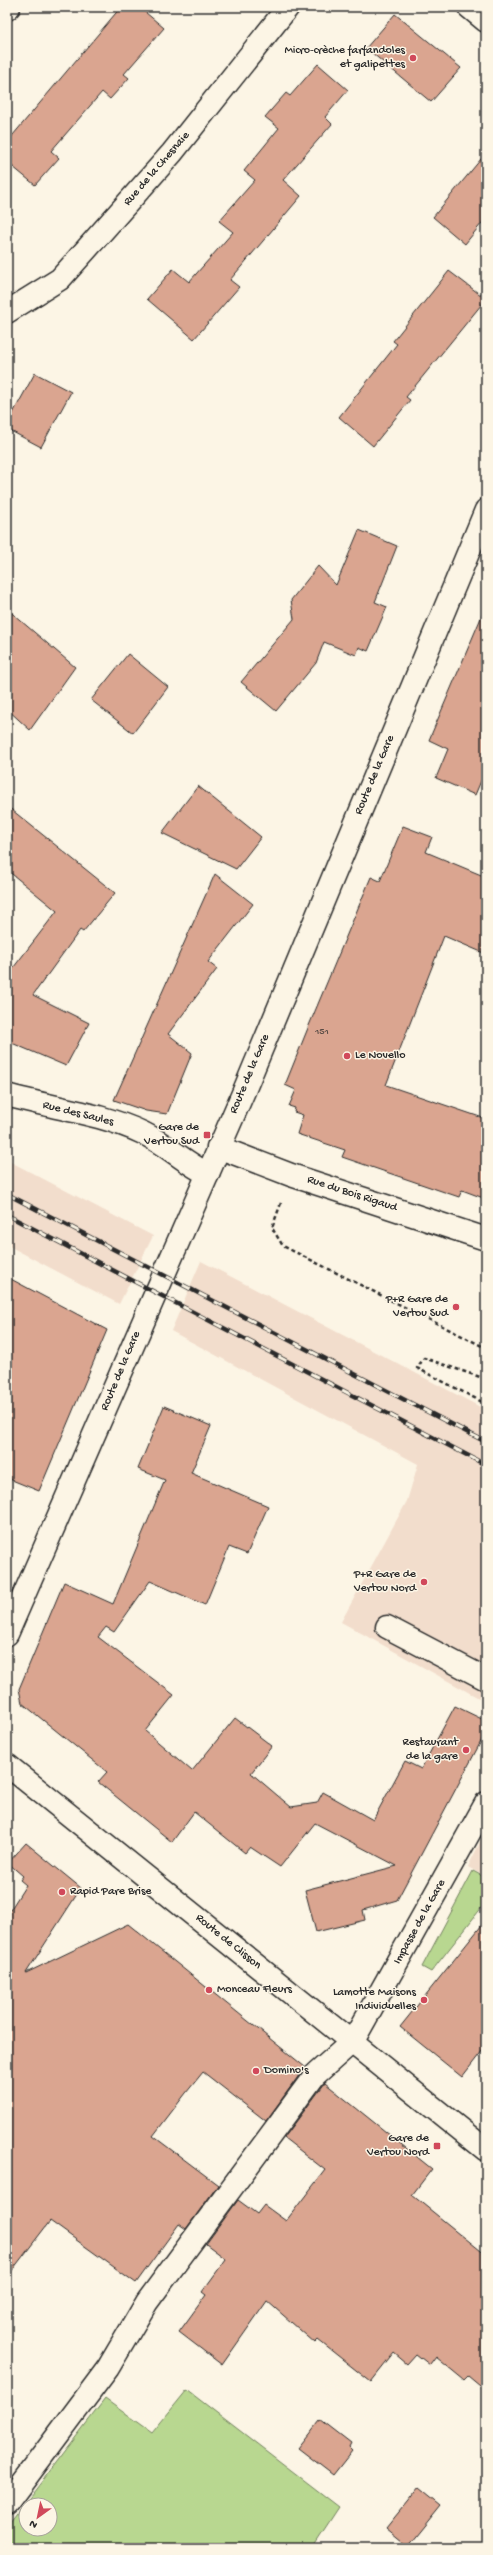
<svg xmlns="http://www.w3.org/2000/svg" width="493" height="2555" font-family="'Gochi Hand',sans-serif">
	<rect width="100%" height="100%" fill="#fcf5e5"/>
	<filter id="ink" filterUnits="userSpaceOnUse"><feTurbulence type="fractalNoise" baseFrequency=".025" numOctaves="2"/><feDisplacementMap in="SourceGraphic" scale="8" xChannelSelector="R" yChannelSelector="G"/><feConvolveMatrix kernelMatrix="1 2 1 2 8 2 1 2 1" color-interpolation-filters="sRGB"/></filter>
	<g filter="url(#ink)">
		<g fill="#f2ddcc">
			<polygon points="7,1160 153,1236 119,1304 7,1245"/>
			<polygon points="201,1261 486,1410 486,1702 341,1622 407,1501 418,1464 171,1331"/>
			<polygon points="486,1830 486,1877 468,1867"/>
		</g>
		<g fill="#b8d790" stroke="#72815e" fill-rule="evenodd">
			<polygon points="473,1871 486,1878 486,1902 431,1972 422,1967"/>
			<path d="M187 2390 339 2507 312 2548H7V2527L105 2399 152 2433ZM26 2505H50V2529H26Z"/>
		</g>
		<g fill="#daa590" stroke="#2b2b2b">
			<polygon points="121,7 139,7 164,28 124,74 129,78 110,99 102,92 51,151 59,158 35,185 7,162 7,142"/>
			<polygon points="395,14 461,68 431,102 366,48"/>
			<polygon points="318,64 348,90 325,117 332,124 283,180 301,196 230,280 239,287 194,339 147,299 173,269 189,282 233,232 219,221 255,180 244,171 279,128 265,117 286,93 290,96"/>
			<polygon points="486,153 486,218 465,244 433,217"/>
			<polygon points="449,271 486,299 406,397 410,400 373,446 339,417 397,344 393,341"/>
			<polygon points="35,373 71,392 41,447 7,429 7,424"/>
			<polygon points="359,530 397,546 375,602 387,607 368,651 359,647 356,655 324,642 316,663 276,711 241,682 294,619 291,600 318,566 336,585"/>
			<polygon points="486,606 486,769 475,795 436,778 448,749 429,740"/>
			<polygon points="7,609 75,667 30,730 7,709"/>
			<polygon points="128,654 168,687 133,733 91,700"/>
			<polygon points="198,786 261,837 236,869 162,833"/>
			<polygon points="7,806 115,893 83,932 80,930 33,995 89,1023 66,1066 7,1041 7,976 57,911 7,870"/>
			<polygon points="403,826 432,837 426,852 486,877 486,954 444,936 386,1085 486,1119 486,1199 462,1190 459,1197 342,1157 345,1150 297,1134 303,1115 294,1112 295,1108 289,1106 296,1090 285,1085 308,1028 371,877 380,881"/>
			<polygon points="215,874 253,904 208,962 217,969 168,1034 192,1053 167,1114 146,1111 114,1100"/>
			<polygon points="7,1277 107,1330 39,1491 7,1478"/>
			<polygon points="164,1406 211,1426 191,1473 268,1506 247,1554 229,1547 205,1605 150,1581 114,1632 106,1627 98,1637 174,1695 145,1731 192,1771 235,1718 272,1746 251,1773 291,1807 317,1803 323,1792 373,1820 405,1761 421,1769 455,1706 486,1721 486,1732 397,1900 363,1910 365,1920 316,1932 305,1890 397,1866 315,1823 280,1867 250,1847 245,1853 194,1812 172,1842 98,1782 107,1772 22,1703 19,1689 64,1582 113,1604 165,1480 138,1469"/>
			<polygon points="26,1843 81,1888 26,1973 128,1924 305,2067 266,2121 203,2072 186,2093 153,2136 218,2185 186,2229 179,2224 136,2283 50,2221 7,2277 7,1915 26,1885 20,1880 23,1876 8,1863"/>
			<polygon points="486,1920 486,2046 462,2077 400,2027"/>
			<polygon points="325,2083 432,2169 412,2195 486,2255 486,2391 468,2376 464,2380 436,2357 430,2365 416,2354 407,2364 394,2353 371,2382 318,2340 315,2343 267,2301 222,2365 179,2332 206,2295 202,2292 226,2259 206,2244 238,2200 257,2214 264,2205 286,2221 325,2170 284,2138"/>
			<polygon points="320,2420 351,2444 349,2448 352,2451 333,2475 298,2448"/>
			<polygon points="420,2486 442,2504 408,2546 386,2528"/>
		</g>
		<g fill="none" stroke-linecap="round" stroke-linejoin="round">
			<g stroke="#2b2b2b" stroke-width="25">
				<g id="minor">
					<polyline points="469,7 486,21"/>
					<polyline points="7,9 9,7"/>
					<polyline points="7,312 60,279 172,153 288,7"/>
					<path d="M7 1095C52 1108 101 1113 143 1133 166 1144 185 1163 208 1174"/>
					<polyline points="218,1147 291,1175 486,1239"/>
					<polyline points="387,1627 486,1679"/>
					<polyline points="7,2503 108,2368 147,2302 315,2075 353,2041 486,1803"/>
				</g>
			</g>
			<g stroke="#2b2b2b" stroke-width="25">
				<g id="major">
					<polyline points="7,1634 244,1091 486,510"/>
					<polyline points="7,1765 486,2150"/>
				</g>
			</g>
			<g stroke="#2b2b2b" stroke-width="2.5" stroke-dasharray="4 3" stroke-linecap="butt">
				<polyline points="281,1203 272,1228 283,1246 486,1348"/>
				<polyline points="486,1379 424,1358 417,1368 486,1404"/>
			</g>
			<use href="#minor" stroke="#fcf5e5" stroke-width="22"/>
			<use href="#major" stroke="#fcf5e5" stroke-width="22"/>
			<g stroke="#2b2b2b" stroke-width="4.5">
				<g id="rail">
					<polyline points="7,1194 486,1442"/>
					<polyline points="7,1215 486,1465"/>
				</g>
			</g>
			<use href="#rail" stroke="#fcf5e5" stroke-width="3" stroke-dasharray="9" stroke-linecap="butt"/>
		</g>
	</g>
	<g fill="#d1495b" stroke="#fcf5e5" stroke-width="1.5">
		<circle cx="413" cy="58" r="4"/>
		<circle cx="347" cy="1056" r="4"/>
		<rect x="203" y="1131" width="8" height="8" rx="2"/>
		<circle cx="456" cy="1307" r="4"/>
		<circle cx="424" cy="1582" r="4"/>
		<circle cx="466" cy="1750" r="4"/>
		<circle cx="62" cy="1892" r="4"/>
		<circle cx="209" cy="1990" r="4"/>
		<circle cx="424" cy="2000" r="4"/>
		<circle cx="256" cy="2071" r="4"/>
		<rect x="433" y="2142" width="8" height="8" rx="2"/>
	</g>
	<g text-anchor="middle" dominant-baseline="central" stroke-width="3" stroke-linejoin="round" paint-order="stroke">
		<g font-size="10" fill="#574a44">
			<text x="322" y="1032">151</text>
		</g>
		<g font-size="12" fill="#2b2b2b" stroke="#fcf5e5" text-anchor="end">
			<text x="405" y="51">Micro-crèche farfandoles<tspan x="405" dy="14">et galipettes</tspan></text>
			<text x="355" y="1056" text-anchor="start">Le Novello</text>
			<text x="199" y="1128">Gare de<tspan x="199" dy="14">Vertou Sud</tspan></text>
			<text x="448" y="1300">P+R Gare de<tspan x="448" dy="14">Vertou Sud</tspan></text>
			<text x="416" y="1575">P+R Gare de<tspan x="416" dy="14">Vertou Nord</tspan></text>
			<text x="458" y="1743">Restaurant<tspan x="458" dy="14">de la gare</tspan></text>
			<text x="70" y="1892" text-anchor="start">Rapid Pare Brise</text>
			<text x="217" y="1990" text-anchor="start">Monceau Fleurs</text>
			<text x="416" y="1993">Lamotte Maisons<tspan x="416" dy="14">Individuelles</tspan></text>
			<text x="264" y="2071" text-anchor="start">Domino's</text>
			<text x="429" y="2139">Gare de<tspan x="429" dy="14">Vertou Nord</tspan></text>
		</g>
		<g font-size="12" fill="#2b2b2b" stroke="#fcf5e5">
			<text transform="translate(157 169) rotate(-49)">Rue de la Chesnaie</text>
			<text transform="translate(375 775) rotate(-67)">Route de la Gare</text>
			<text transform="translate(250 1074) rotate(-67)">Route de la Gare</text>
			<text transform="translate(78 1114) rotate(14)">Rue des Saules</text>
			<text transform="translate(352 1194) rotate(18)">Rue du Bois Rigaud</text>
			<text transform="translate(121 1371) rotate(-67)">Route de la Gare</text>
			<text transform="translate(420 1922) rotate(-61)">Impasse de la Gare</text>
			<text transform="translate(228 1942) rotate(39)">Route de Clisson</text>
		</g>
	</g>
	<rect width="493" height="2555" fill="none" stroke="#fcf5e5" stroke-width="24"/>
	<rect x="12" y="12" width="469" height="2531" fill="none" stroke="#2b2b2b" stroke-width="1.5" filter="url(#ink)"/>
	<g transform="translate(38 2517) rotate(213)"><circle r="19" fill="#fcf5e5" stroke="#a8a49b"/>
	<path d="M0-3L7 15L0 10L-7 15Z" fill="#d1495b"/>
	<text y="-6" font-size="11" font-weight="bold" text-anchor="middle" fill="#2b2b2b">N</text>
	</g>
</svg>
